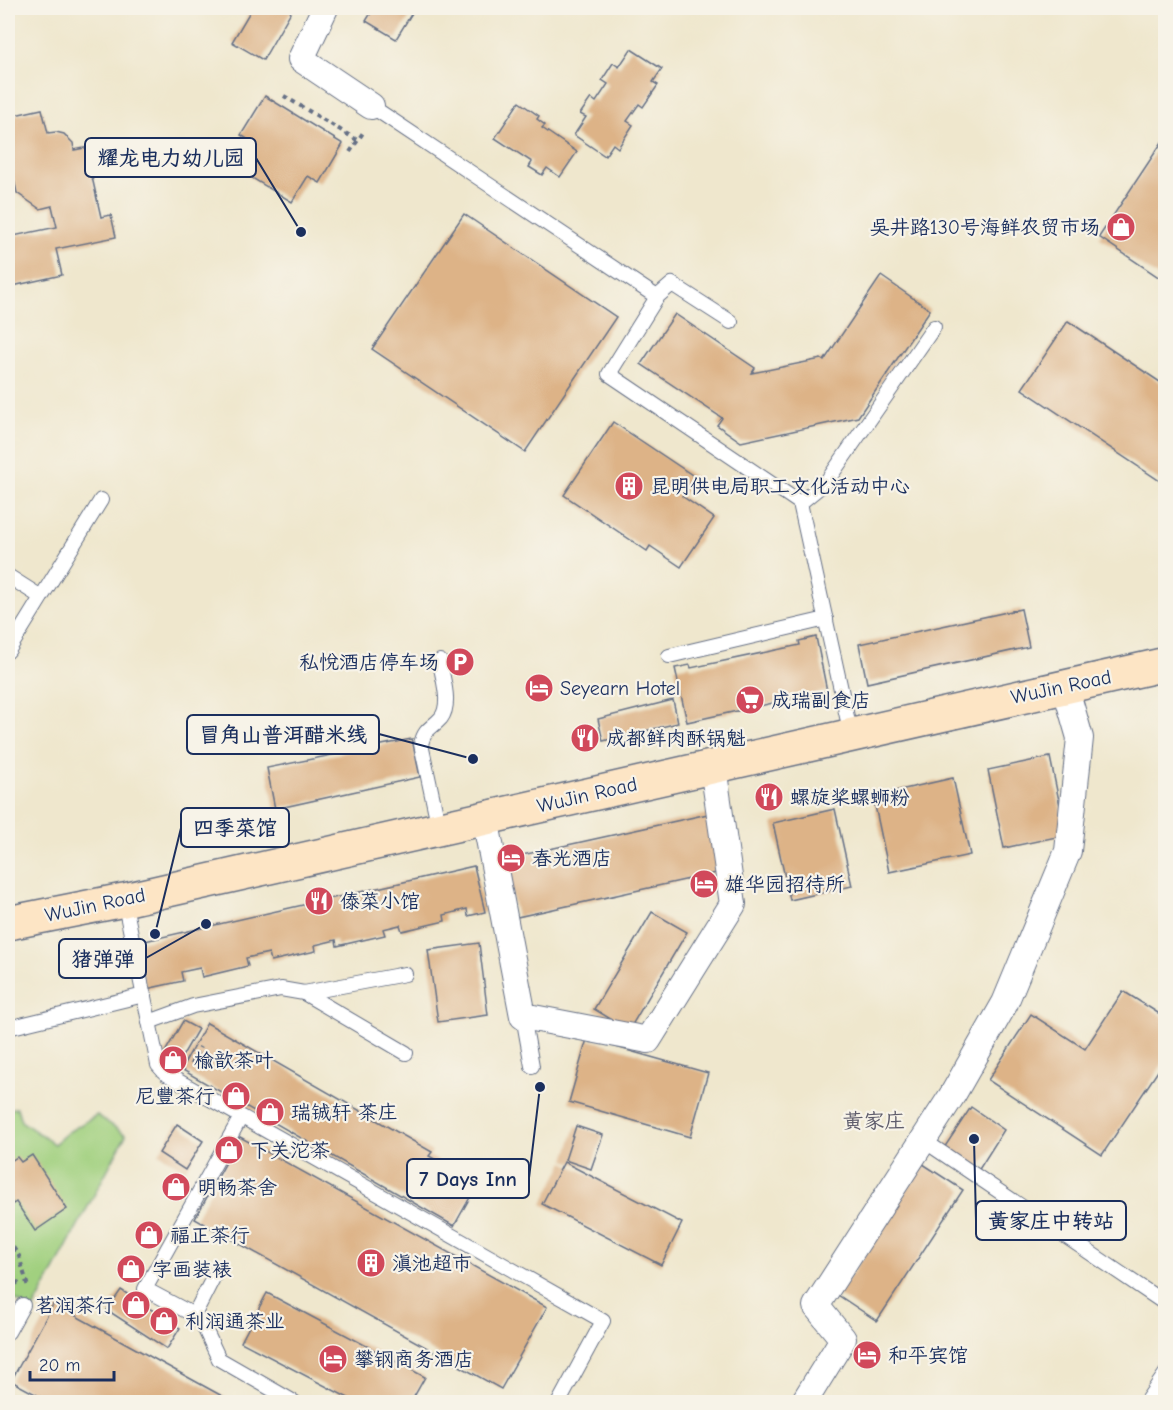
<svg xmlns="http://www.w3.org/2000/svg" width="1173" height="1410" font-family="'Comic Neue','LXGW WenKai TC',sans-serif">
	<rect width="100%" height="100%" fill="#f7f3e8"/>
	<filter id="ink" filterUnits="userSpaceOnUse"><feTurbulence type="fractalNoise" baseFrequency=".0167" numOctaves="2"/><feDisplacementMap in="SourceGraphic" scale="12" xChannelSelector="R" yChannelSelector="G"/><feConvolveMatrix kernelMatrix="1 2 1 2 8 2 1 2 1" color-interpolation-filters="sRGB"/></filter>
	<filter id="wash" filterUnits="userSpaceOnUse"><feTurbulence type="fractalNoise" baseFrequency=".008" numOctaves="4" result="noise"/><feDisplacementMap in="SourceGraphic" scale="24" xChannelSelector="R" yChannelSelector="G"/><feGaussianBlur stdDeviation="1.35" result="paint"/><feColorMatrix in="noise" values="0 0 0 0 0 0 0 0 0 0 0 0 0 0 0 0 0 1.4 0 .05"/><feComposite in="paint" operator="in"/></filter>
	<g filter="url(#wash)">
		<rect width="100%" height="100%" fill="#efe7cd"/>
		<polygon fill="#a1d07f" stroke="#5e806e" stroke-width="1.5" points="17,1108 21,1121 54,1144 68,1132 97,1115 126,1135 33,1310 8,1296 8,1109"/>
		<g id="blocks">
			<g fill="#ddb387">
				<polygon points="252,8 293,8 263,60 232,42"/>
				<polygon points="374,8 415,8 396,39 366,21"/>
				<polygon points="631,49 662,69 653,82 658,85 643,107 639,104 627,121 633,125 618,148 613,144 605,156 574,135 586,117 580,114 591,98 596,102 608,84 602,80 613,63 619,67"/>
				<polygon points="265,96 343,144 320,183 308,176 292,202 239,170 255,144 241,135"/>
				<polygon points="519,102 539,116 537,119 545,125 542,128 577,152 560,177 547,168 542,175 529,167 532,162 495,138"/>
				<polygon points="42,109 48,133 56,132 64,134 73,143 74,150 100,145 106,174 92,177 101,217 111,215 116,237 56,249 62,275 8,287 8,237 57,227 52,206 40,209 17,193 14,179 8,180 8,130 13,129 10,116"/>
				<polygon points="1166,136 1166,282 1099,237"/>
				<polygon points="464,214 616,317 525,452 372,349"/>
				<polygon points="881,276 930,310 858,417 741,442 717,425 722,418 641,364 675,314 755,368 752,373 821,359 824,361"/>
				<polygon points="1068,321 1166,386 1166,485 1022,389"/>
				<polygon points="613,422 695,477 682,496 714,518 681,567 650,546 647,551 564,495"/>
				<polygon points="1021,609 1029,647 867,683 859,644"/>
				<polygon points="816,637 827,691 687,722 675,668 690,665 691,668 800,645 799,641"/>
				<polygon points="673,700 678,723 603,741 598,719"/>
				<polygon points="412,739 420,777 275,809 267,768"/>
				<polygon points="1050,757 1066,835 1004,848 988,770"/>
				<polygon points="953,778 970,855 889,872 873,796"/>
				<polygon points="835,809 852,886 790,900 773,823"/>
				<polygon points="708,814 721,872 517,917 504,859"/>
				<polygon points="474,866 485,912 468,916 467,909 444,915 445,921 402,931 400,925 383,929 385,935 337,946 336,940 315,945 316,951 271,961 269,953 246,958 248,966 202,977 200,968 181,972 183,981 146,989 136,943"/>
				<polygon points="652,912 687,932 629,1030 594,1009"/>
				<polygon points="479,943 488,1015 438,1022 428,950"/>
				<polygon points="1123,991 1166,1018 1166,1059 1102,1155 988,1080 1031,1014 1085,1049"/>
				<polygon points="183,1021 198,1029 176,1067 161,1059"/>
				<polygon points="207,1023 432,1152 429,1156 478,1183 454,1226 181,1069"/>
				<polygon points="587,1039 708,1073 690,1137 569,1102"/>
				<polygon points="971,1107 1004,1130 978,1171 944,1148"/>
				<polygon points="177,1124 203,1141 185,1170 159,1153"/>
				<polygon points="576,1126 603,1135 591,1169 565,1160"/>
				<polygon points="240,1137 547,1307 501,1389 195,1219"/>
				<polygon points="32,1155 67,1209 35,1231 16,1202 13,1204 8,1196 8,1163 17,1157 21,1162"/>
				<polygon points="564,1162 682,1223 661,1265 542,1204"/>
				<polygon points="923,1164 963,1190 877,1321 838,1295"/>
				<polygon points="121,1290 180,1328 167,1349 107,1310"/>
				<polygon points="267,1293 425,1377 411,1402 356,1402 241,1342"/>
				<polygon points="54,1303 78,1317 233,1402 50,1402 11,1381"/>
			</g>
		</g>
	</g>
	<g filter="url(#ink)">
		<use href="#blocks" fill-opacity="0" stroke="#656f85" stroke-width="1.5"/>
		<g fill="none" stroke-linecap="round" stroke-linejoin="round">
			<g stroke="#656f85" stroke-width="16">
				<g id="lane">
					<polyline points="371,106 657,297 672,284 731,322"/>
					<polyline points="657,297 609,374 800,503 851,735"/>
					<polyline points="800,503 827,481 934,327"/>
					<polyline points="8,576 41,597"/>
					<polyline points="8,651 101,500"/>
					<polyline points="669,656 826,619"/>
					<path d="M439 828 421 744C425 728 431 729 441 718 452 703 442 678 440 661"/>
					<polyline points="124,900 158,1065 166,1074 603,1321 559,1402"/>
					<polyline points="304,993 406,1053"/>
					<polyline points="523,1016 532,1066"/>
					<polyline points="149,1022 193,1006 281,989 304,993 405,974"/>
					<polyline points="8,1028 144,995"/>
					<polyline points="241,1117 145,1289 194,1315 203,1325 219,1359 294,1402"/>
					<polyline points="923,1140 1166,1304"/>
					<polyline points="194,1315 213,1278"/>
					<polyline points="8,1332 23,1305"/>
					<polyline points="1146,1402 1166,1373"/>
				</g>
			</g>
			<g stroke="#656f85" stroke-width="28">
				<g id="street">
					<polyline points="325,8 301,59 371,106"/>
					<polyline points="485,818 523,1016 648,1040 733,904 713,767"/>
					<polyline points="804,1402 843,1339 816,1306 953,1094 1005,1003 1068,851 1080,738 1065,686"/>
				</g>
			</g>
			<g stroke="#656f85" stroke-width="36">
				<polyline id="secondary" points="8,923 124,900 1166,664"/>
			</g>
			<g stroke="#656f85" stroke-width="4" stroke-dasharray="4.5 4.5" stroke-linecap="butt">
				<polyline points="284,96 357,140"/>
				<polyline points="350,152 364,131"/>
				<polyline points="191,1064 200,1047"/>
				<polyline points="8,1240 19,1256 28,1287"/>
				<polyline points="8,1276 19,1284"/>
			</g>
			<use href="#lane" stroke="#fff" stroke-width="14"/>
			<use href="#street" stroke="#fff" stroke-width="26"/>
			<use href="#secondary" stroke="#fde5c5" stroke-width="33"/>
		</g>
	</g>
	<defs>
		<g id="shop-disc" transform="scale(1.5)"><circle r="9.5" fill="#d1495b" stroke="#f7f3e8"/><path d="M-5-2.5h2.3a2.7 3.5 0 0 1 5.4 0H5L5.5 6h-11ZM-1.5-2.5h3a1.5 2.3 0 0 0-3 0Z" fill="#fff"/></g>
		<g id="building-disc" transform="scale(1.5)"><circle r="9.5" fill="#d1495b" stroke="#f7f3e8"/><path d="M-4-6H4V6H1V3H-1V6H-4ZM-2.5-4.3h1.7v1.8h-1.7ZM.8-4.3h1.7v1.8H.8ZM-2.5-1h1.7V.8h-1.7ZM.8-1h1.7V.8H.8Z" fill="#fff"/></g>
		<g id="parking-disc" transform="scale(1.5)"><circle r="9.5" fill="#d1495b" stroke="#f7f3e8"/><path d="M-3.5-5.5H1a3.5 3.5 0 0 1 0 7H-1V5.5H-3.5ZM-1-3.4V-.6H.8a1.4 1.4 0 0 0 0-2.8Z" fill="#fff"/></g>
		<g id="hotel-disc" transform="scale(1.5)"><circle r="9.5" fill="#d1495b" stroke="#f7f3e8"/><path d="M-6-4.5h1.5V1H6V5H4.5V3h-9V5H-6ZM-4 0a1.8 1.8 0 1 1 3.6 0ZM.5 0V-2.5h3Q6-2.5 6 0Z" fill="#fff"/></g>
		<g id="supermarket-disc" transform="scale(1.5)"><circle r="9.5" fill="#d1495b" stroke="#f7f3e8"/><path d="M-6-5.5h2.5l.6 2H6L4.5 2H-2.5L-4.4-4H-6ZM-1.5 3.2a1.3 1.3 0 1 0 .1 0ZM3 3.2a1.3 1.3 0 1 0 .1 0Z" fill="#fff"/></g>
		<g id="restaurant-disc" transform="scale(1.5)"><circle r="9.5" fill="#d1495b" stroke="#f7f3e8"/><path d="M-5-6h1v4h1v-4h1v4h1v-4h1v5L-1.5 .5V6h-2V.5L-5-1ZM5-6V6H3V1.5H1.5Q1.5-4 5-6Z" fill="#fff"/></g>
	</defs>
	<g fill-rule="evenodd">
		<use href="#shop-disc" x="1121" y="227"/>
		<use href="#building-disc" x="629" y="486"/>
		<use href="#parking-disc" x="460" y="662"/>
		<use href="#hotel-disc" x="539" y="688"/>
		<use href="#supermarket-disc" x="750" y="700"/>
		<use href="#restaurant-disc" x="585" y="738"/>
		<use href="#restaurant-disc" x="769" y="797"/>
		<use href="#hotel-disc" x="511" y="858"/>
		<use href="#hotel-disc" x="704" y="884"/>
		<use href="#restaurant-disc" x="319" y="901"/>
		<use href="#shop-disc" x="173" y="1060"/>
		<use href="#shop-disc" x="236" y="1096"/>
		<use href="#shop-disc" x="270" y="1112"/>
		<use href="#shop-disc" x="229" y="1150"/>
		<use href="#shop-disc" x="176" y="1187"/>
		<use href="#shop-disc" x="149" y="1235"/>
		<use href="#building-disc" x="371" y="1263"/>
		<use href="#shop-disc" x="131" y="1269"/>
		<use href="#shop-disc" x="136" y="1305"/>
		<use href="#shop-disc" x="164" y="1321"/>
		<use href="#hotel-disc" x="867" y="1355"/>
		<use href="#hotel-disc" x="333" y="1359"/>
	</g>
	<g text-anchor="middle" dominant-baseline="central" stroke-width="4.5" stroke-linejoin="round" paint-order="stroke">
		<g font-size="20" fill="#1b2f5e" stroke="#f7f3e8" text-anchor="start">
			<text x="1100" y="227" text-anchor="end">吴井路130号海鲜农贸市场</text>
			<text x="650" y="486">昆明供电局职工文化活动中心</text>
			<text x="439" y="662" text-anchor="end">私悦酒店停车场</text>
			<text x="560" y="688">Seyearn Hotel</text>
			<text x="771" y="700">成瑞副食店</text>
			<text x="606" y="738">成都鲜肉酥锅魁</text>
			<text x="790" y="797">螺旋桨螺蛳粉</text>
			<text x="532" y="858">春光酒店</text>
			<text x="725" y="884">雄华园招待所</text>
			<text x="340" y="901">傣菜小馆</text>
			<text x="194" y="1060">榆歆茶叶</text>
			<text x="215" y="1096" text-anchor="end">尼豐茶行</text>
			<text x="291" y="1112">瑞铖轩 茶庄</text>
			<text x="250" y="1150">下关沱茶</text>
			<text x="197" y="1187">明畅茶舍</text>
			<text x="170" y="1235">福正茶行</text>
			<text x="392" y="1263">滇池超市</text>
			<text x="152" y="1269">字画装裱</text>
			<text x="115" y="1305" text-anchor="end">茗润茶行</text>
			<text x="185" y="1321">利润通茶业</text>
			<text x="888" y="1355">和平宾馆</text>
			<text x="354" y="1359">攀钢商务酒店</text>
		</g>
		<g font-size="20" fill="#1b2f5e" stroke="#f7f3e8">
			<text transform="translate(1061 687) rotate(-12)">WuJin Road</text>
			<text transform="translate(587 795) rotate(-13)">WuJin Road</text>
			<text transform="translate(95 905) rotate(-12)">WuJin Road</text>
		</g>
		<g font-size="21" fill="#5f5d6c" stroke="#f7f3e8">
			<text x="874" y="1121">黄家庄</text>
		</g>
	</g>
	<path fill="none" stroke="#1b2f5e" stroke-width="2" d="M301 232L256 158M473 759L379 734M155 934L181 828M206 924L146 958M540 1087L529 1178M974 1139L976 1221"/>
	<g fill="#1b2f5e" stroke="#f7f3e8" stroke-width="2">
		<circle cx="301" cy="232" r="6"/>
		<circle cx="473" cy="759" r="6"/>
		<circle cx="155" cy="934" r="6"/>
		<circle cx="206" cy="924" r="6"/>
		<circle cx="540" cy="1087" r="6"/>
		<circle cx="974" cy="1139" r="6"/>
	</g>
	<g fill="#f7f3e8" stroke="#1b2f5e" stroke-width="2">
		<rect x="85" y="138" width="171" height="39" rx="6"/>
		<rect x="187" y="715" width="192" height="39" rx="6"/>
		<rect x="181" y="808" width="108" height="39" rx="6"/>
		<rect x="59" y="939" width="87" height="39" rx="6"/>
		<rect x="407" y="1159" width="122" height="39" rx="6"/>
		<rect x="976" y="1201" width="150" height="39" rx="6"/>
	</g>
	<g font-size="21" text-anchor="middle" font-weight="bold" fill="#1b2f5e">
		<text x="171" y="165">耀龙电力幼儿园</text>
		<text x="283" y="742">冒角山普洱醋米线</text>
		<text x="235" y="835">四季菜馆</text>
		<text x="103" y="966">猪弹弹</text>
		<text x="468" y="1186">7 Days Inn</text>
		<text x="1051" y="1228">黄家庄中转站</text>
	</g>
	<rect width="1173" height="1410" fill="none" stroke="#f7f3e8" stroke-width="30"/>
	<path d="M30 1371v9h84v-9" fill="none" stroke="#1b2f5e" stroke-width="3"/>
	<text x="39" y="1371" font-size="18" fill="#1b2f5e" stroke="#f7f3e8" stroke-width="4.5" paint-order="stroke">20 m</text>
</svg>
